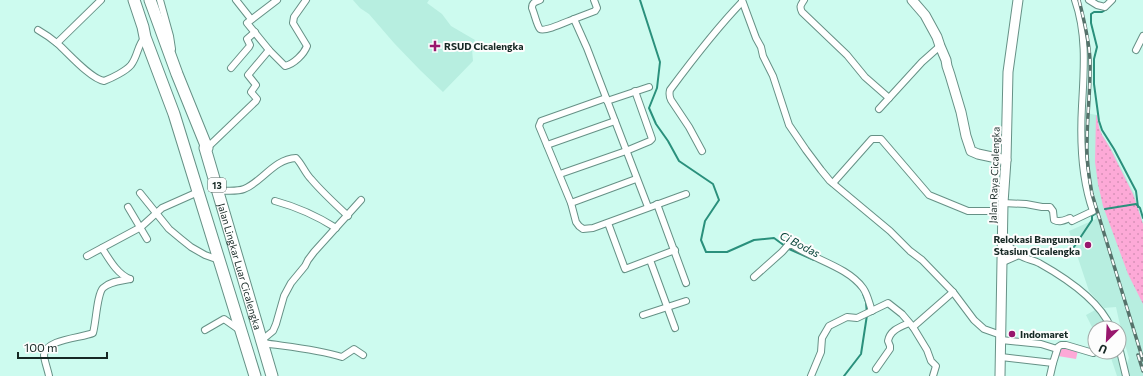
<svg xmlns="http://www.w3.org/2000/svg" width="1143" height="376" font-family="Commissioner,sans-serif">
	<defs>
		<pattern id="grass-dots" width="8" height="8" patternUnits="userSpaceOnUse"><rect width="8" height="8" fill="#fda9d7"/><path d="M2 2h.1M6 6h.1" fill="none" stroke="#d891b8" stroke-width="1.8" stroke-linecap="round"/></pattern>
	</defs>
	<rect width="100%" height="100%" fill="#cdfbef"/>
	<g fill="#b7eee0">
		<polygon points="353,0 429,0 427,3 442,14 451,26 475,40 472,49 473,61 443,92 420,70 394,43 369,14 360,8"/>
		<polygon points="1085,113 1097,115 1100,128 1102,135 1111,148 1134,193 1143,222 1143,376 1128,376 1126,367 1129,358 1122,334 1116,307 1104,308 1089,291 1069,231 1096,219 1086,178 1084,151"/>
		<polygon points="1097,309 1108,328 1095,328 1095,333 1086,315"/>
		<polygon points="1109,352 1116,352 1123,376 1117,376"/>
	</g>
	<polygon fill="url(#grass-dots)" points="1096,115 1097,116 1099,128 1102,135 1110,148 1133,194 1143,224 1143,304 1128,274 1103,206 1098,184 1095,162"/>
	<polygon fill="#fda9d7" points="1060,347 1078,350 1076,359 1058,356"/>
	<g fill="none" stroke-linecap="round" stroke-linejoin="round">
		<g stroke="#2a907c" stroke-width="2">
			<polyline points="640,0 660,62 657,88 649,108 656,124 668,141 679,161 713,184 719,200 705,221 701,240 706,252 727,252 754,240 774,238 789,249 814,260"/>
			<polyline points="1107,9 1102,12 1094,12 1091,14 1091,23 1097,47 1094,59 1094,84 1099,121 1102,130 1114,149 1136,191 1138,207"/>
			<polyline points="1105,209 1136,204 1140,208 1143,218"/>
			<polyline points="1074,247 1092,220 1092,216 1095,214"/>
			<polyline points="844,376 861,354 867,315 866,302 863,294"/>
		</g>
		<g stroke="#669186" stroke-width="8">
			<g id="street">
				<polyline points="160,0 170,36 172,49"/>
				<polyline points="236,0 251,19"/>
				<path d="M277 0 247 23 269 50 285 66C294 64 304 54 307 46L293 23 294 17 306 0"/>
				<path d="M540 0C536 2 532 2 532 8 534 12 537 26 540 29 545 32 568 21 574 19"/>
				<polyline points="594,0 597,8 595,11 574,19 587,48 648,207"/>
				<polyline points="742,0 756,38 761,47 763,56 773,76 789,125 806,150 821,170 830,181 890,231 910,251 922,260 953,292 974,320 984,329 1001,335"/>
				<path d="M804 0C801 5 799 6 802 12L847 55 865 77 889 98"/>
				<polyline points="1089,0 1097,5 1105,7 1112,0"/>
				<path d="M38 30C45 34 52 39 58 44 69 54 91 79 104 81 112 78 126 71 131 65 138 56 137 46 145 37"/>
				<polyline points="57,43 101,0"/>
				<polyline points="1136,50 1143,36"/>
				<polyline points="231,68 249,47 250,45 247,39 255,32"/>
				<polyline points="606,98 541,121 539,126 571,203 576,222 579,226 583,229 593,228 686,194"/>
				<polyline points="607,101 649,87"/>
				<polyline points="879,109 922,62 940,46"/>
				<polyline points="547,145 615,121"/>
				<polyline points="207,148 256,101 257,99 251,92 256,85 248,75 269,50"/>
				<path d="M702 151 689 127 671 100C669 96 669 94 670 90 693 59 716 29 742 2"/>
				<polyline points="560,174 626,151 650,141 652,139 651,136 635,91"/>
				<polyline points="833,183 872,139 881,139 929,195 968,211 1003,211"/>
				<path d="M218 191C226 190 237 192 244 189 262 182 274 159 296 158 302 164 305 173 311 179 322 192 335 204 348 216"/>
				<polyline points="140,193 169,229 181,239 191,247 205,255 219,260"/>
				<path d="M275 201C297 207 317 216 336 228"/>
				<polyline points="571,203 636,179"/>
				<path d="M1003 203 1026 204 1042 207H1050L1053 211 1054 220C1060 223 1065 220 1070 218L1072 221 1074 220 1093 211C1081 177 1080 141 1082 106 1084 70 1087 34 1075 0"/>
				<polyline points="657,204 686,283"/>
				<polyline points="128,207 147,239"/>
				<polyline points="608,223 625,269 675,250"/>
				<path d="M1003 241C1008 245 1014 251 1019 255 1025 259 1033 260 1039 263 1064 277 1100 301 1111 328"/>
				<path d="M102 248C109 259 117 274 130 279"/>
				<polyline points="87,256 141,227 162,208 198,192"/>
				<polyline points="650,260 675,328"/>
				<polyline points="1003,262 1019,255"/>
				<path d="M754 277 782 252 790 243C811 259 847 266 863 288 868 295 869 303 872 311"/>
				<polyline points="643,315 686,301"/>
				<polyline points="913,327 953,292"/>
				<polyline points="205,330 224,319 241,331"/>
				<polyline points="262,340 273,331 276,324 284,296 291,283 305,266 308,260 314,252 361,200"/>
				<polyline points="1001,340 1041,344 1057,349"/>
				<path d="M263 343C290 347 316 349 342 357L354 349 363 355"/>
				<polyline points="1119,347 1126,376"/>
				<polyline points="1001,357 1053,363 1058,347 1061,345 1066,345 1093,353"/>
				<path d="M876 369 890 349V346L888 341C890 330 900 327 909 323"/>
				<path d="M49 376C48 370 44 360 44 355 45 339 82 338 93 333 96 323 97 294 103 288 110 281 121 281 130 279"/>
				<polyline points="811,376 821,352 822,338 829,326 847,317 857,318 888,303 902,314 913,327 927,350 931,361 936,366 933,376"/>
				<polyline points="1050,376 1053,363"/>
			</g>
		</g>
		<g stroke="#669186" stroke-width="11">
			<g id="secondary">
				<polyline points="912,0 925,15 937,37 940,46 946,60 947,66 950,75 961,112 966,136 971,151 978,154 1006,160"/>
				<polyline points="1000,376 1003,203 1006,160 1008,72 1018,0"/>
			</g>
		</g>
		<g stroke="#669186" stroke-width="13">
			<g id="highway">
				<polyline points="134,0 143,27 145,37 174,114 255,376"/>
				<path id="s1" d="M150 0 177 74 207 148H205L272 376"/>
			</g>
		</g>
		<use href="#street" stroke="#fff" stroke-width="6"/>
		<use href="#secondary" stroke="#fff" stroke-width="9"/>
		<use href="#highway" stroke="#fff" stroke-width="11"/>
		<g stroke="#56726b" stroke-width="3.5">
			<g id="rail">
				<path d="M1079 0C1084 20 1089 39 1090 60 1091 87 1087 115 1087 142 1086 160 1089 177 1092 194L1143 360"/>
				<polyline points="1138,355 1143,371"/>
			</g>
		</g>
		<use href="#rail" stroke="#fdfdfd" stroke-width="2" stroke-dasharray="6" stroke-linecap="butt"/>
	</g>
	<g fill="#98176d" stroke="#fdfdfd" stroke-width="1.5">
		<path d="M433 40h4v4h4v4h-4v4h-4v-4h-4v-4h4z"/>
		<circle cx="1088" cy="245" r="4"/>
		<circle cx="1012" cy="334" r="4"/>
	</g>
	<g text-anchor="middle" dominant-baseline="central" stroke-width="4" stroke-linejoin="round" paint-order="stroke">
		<rect fill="#fdfdfd" stroke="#5b6865" stroke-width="1" x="208" y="178" width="18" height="14" rx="3"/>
		<g font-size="9" font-weight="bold" fill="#162824">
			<text x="217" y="185">13</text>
		</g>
		<g font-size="10" font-weight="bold" fill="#162824" stroke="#fdfdfd" text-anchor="start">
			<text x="444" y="46">RSUD Cicalengka</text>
			<text x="1080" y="239" text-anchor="end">Relokasi Bangunan<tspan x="1080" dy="12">Stasiun Cicalengka</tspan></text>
			<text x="1020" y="334">Indomaret</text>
		</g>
		<g font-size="10" fill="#162824" stroke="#fdfdfd">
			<text transform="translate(994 175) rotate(-88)">Jalan Raya Cicalengka</text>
			<text stroke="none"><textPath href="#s1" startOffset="284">Jalan Lingkar Luar Cicalengka</textPath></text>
		</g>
		<g font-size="11" font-style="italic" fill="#003e33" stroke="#fdfdfd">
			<text transform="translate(800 244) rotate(27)">Ci Bodas</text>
		</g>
	</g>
	<g transform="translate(1107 340) rotate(204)"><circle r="19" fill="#fdfdfd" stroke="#a1a8a6"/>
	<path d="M0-3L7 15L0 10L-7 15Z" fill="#98176d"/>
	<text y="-6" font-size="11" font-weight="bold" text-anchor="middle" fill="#162824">U</text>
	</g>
	<path d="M18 352v6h89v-6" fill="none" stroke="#162824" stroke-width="2"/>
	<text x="24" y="352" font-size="12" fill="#162824" stroke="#fdfdfd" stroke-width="3" paint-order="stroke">100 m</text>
</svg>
